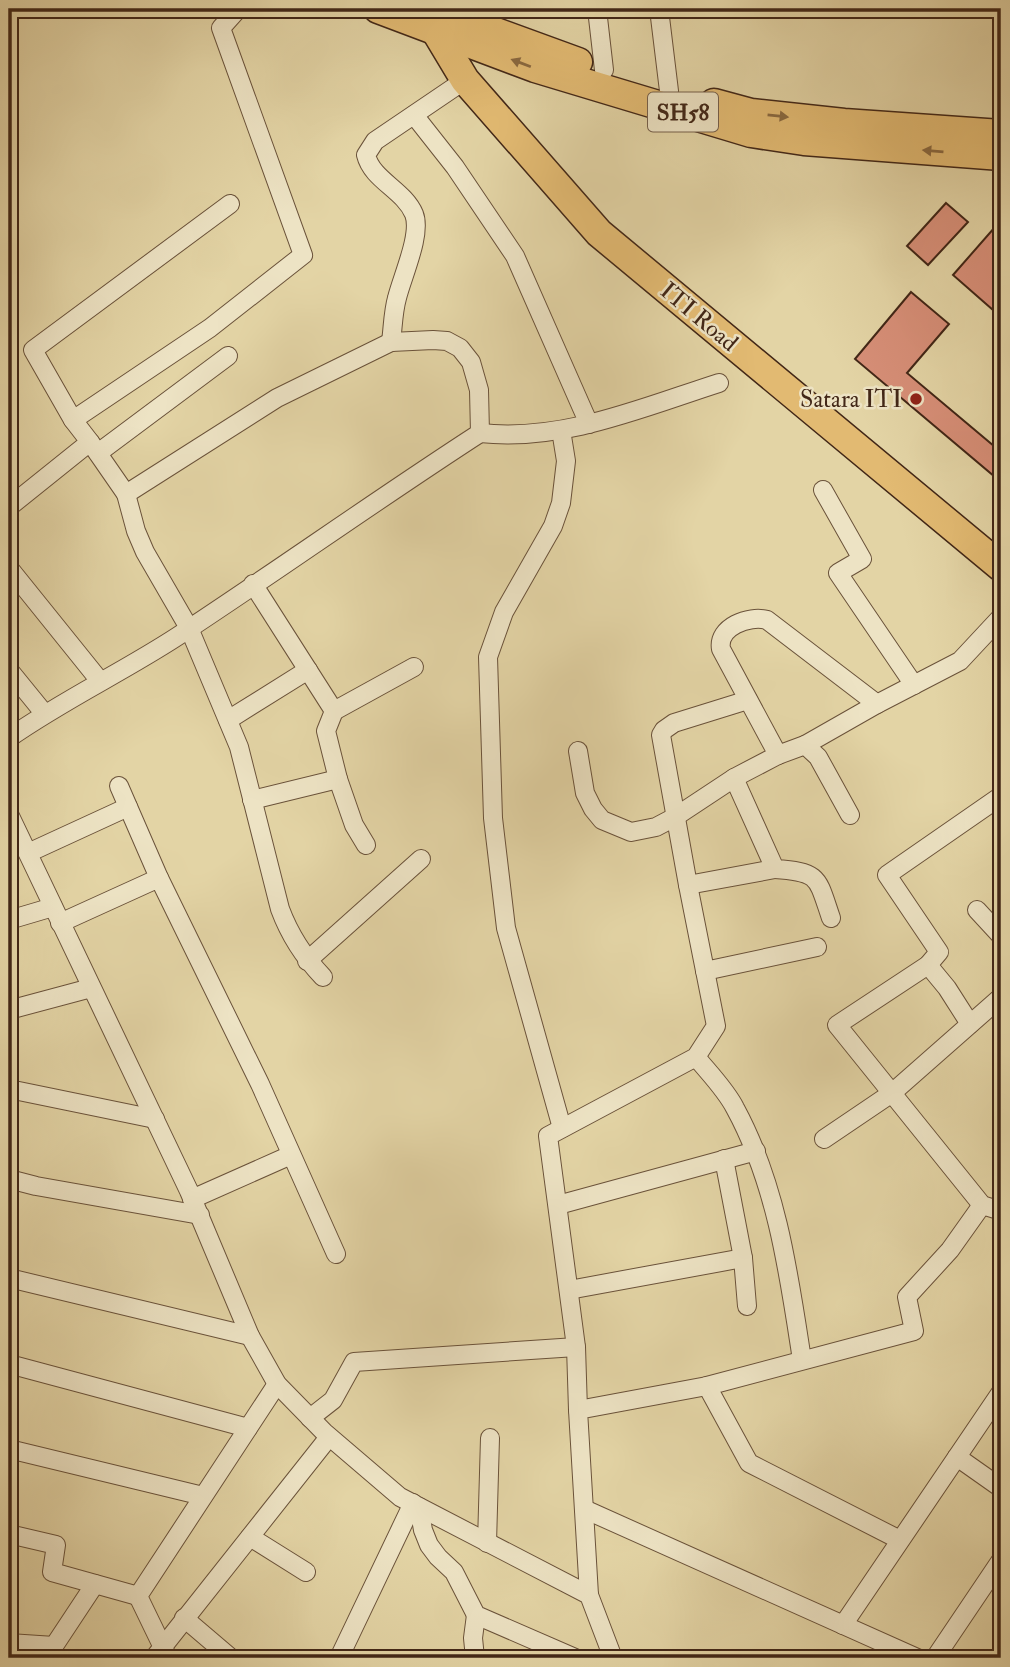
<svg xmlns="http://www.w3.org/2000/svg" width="1010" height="1667" font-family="'IM FELL Double Pica',serif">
	<rect width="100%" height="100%" fill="#e3d4a5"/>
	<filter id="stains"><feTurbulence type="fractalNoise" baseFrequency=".00286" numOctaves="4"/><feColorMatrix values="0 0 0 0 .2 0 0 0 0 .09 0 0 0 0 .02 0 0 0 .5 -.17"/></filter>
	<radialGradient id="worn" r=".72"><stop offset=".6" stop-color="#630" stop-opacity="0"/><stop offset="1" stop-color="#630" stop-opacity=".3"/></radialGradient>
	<g fill="#d78f78" stroke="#422717" stroke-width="2">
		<polygon points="946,203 968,222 928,265 907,246"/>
		<polygon points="995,227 1001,233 1001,317 953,275"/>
		<polygon points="911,292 949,324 907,373 1001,452 1001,482 855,359"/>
	</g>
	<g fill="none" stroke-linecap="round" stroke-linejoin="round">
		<g stroke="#6a523a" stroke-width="20">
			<g id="street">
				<polyline points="597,9 604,70"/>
				<polyline points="659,9 669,91"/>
				<polyline points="414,115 455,167 515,256 589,424"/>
				<path d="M391 342C393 327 393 312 397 298 402 277 422 234 414 214 404 190 372 180 366 155L375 141 465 80"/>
				<polyline points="73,420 33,350 230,204"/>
				<polyline points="561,430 566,461 561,503 553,526 504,612 488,657 493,818 506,928 562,1128"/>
				<path d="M480 433C563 442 641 408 719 383"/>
				<polyline points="98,453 228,356"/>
				<polyline points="823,490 862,559 838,573 914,685"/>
				<path d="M126 494 136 531 145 552 189 628 239 747 280 909C290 936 303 956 323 977"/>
				<polyline points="9,507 90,442 73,420 210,328 303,255 221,28 238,9"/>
				<polyline points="9,568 100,681"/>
				<polyline points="253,584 334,711 326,731 338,779"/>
				<polyline points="9,670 44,713"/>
				<polyline points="334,711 414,667"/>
				<polyline points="228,720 308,670"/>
				<path d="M9 738C63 700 123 672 178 636 280 569 378 499 480 433L479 390 471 362 460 348 447 341 433 340 391 342 277 398 126 494 90 442"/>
				<polyline points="805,745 877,704"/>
				<path d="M578 751 585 793 593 809 602 820 631 832 656 827 675 817 734 778 778 755 721 649C717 627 749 615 767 620L877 704 960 661 1001 617"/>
				<polyline points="778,755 805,745 818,757 850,815"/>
				<path d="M734 778 775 869C820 872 817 877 831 918"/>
				<polyline points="119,786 159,878"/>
				<polyline points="1001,796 887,875 939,952 928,965 837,1025 982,1205 998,1210 1001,1209"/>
				<polyline points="252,800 338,779 354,825 366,845"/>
				<polyline points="9,814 189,1191 250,1336 277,1384 324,1432 400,1497 589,1595 613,1658"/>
				<polyline points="28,853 128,807"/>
				<polyline points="688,885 775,869"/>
				<polyline points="977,910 1001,936"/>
				<polyline points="9,920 53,907"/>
				<polyline points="60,923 159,878 260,1084 336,1254"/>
				<polyline points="307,961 421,859"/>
				<polyline points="928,965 947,988 970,1024"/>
				<polyline points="705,971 817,947"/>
				<polyline points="9,1010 91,988"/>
				<path d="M696 1057C709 1073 726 1090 735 1108 777 1185 789 1275 802 1360"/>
				<polyline points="9,1089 155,1119"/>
				<polyline points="824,1139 892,1093 1001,997"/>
				<polyline points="724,1159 743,1258 747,1306"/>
				<polyline points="9,1179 36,1186 200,1215"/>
				<polyline points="192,1199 291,1155"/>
				<polyline points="558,1205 756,1151"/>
				<polyline points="9,1278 250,1336"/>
				<polyline points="569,1290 743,1258"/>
				<polyline points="576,1347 578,1410"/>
				<polyline points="9,1364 248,1428"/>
				<polyline points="310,1418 333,1400 354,1362 576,1347 548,1136 696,1057 716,1026 688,885 661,735 664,730 674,723 748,700"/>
				<polyline points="9,1449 203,1496"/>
				<polyline points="957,1457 1001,1488"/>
				<polyline points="419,1507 423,1530 429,1545 438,1557 454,1572 476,1615 575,1658"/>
				<polyline points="584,1509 917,1658"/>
				<polyline points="9,1534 56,1545 52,1572 138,1596"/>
				<polyline points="250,1537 306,1572"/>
				<polyline points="900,1540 749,1463 707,1386 914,1331 907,1297 950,1250 982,1205"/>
				<polyline points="487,1543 490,1438"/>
				<polyline points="589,1595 578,1410 707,1386"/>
				<polyline points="184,1618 231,1658"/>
				<polyline points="843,1625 1001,1392"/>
				<polyline points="9,1643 54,1646 95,1584"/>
				<polyline points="154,1658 329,1437"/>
				<polyline points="168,1658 138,1596 277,1384"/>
				<polyline points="339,1658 413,1503"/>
				<polyline points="475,1658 473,1638 476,1615"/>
				<polyline points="935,1658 1001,1560"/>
			</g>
		</g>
		<g stroke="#422717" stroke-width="31">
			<g id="primary">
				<polyline points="378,9 535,68 751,133 804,141 1001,156"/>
				<polyline points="433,9 578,62"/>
				<polyline points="435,30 465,80 599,233 1001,567"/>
				<polyline points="714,103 751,113 844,123 1001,134"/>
			</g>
		</g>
		<use href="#street" stroke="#ede3c4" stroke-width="18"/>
		<use href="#primary" stroke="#e2ba72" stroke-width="28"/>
	</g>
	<defs><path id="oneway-solid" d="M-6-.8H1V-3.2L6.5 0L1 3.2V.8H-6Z" transform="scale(1.75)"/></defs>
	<g fill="#8a6940">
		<use href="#oneway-solid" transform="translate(521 63) rotate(-159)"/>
		<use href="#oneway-solid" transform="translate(778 116) rotate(6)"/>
		<use href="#oneway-solid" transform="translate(933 151) rotate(-175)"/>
	</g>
	<circle fill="#8f2418" stroke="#ede3c4" stroke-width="2.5" cx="916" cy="399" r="7"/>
	<g text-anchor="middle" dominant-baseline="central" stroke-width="5" stroke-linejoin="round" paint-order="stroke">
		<rect fill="#ede3c4" stroke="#755f4b" stroke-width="2" x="648" y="92.5" width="70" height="39" rx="5"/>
		<g font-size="23" font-weight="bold" fill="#422717">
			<text x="683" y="112">SH58</text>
		</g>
		<g font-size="24" fill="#422717" stroke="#ede3c4">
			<text transform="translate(699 317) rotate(40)">ITI Road</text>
		</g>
		<g font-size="24" fill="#422717" stroke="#ede3c4" text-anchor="end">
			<text x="902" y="399">Satara ITI</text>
		</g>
	</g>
	<rect width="1010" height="1667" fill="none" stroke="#e3d4a5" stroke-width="35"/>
	<rect x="10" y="10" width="989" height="1646" fill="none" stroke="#422717" stroke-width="3.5"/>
	<rect x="18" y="18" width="975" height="1632" fill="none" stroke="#422717" stroke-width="2"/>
	<rect width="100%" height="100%" filter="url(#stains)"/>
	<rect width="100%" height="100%" fill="url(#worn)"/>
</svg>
